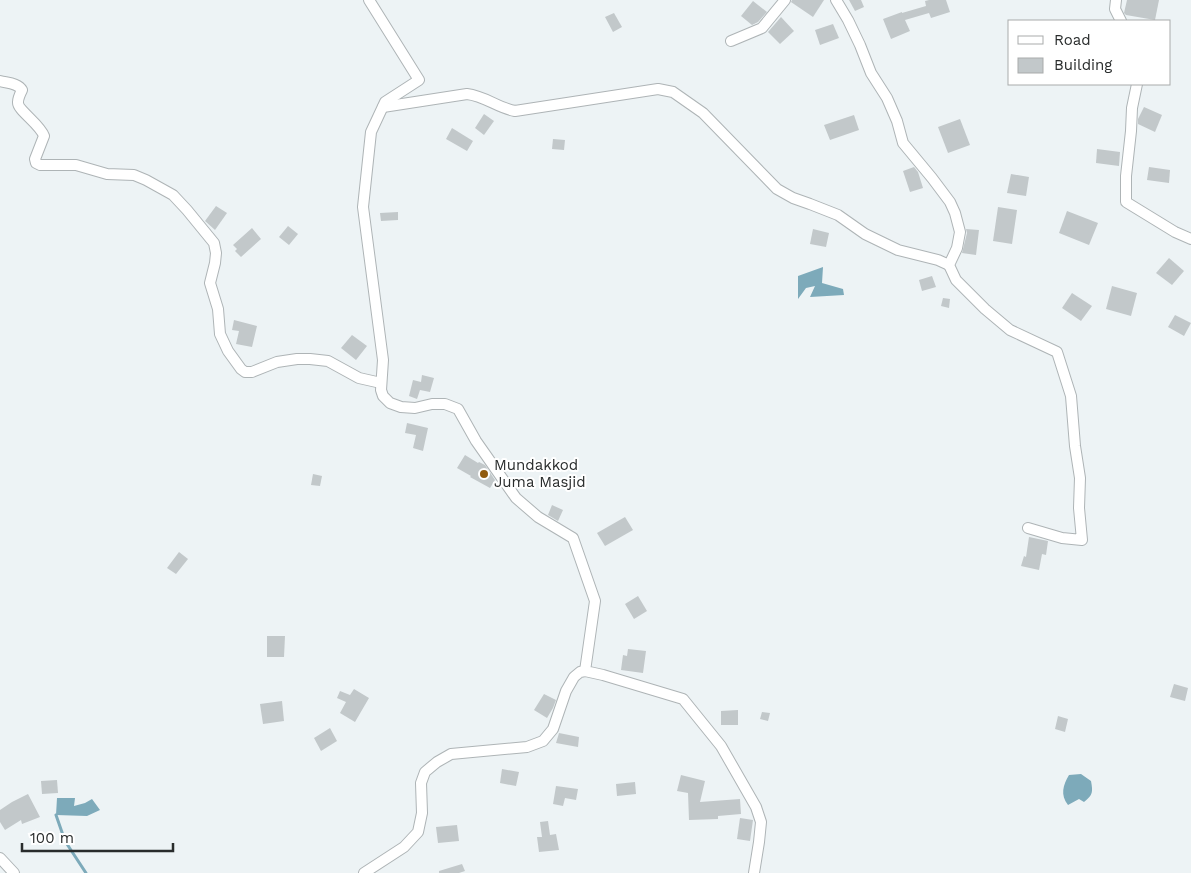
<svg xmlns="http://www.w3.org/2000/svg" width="1191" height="873" font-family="'Work Sans',sans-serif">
	<rect width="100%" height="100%" fill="#edf3f5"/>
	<g fill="#7daaba">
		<polygon points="823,267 822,283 843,289 844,295 810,297 815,286 806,288 798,299 798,276"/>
		<path d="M1081 774 1091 781C1093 792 1093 795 1084 802L1079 799 1068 805C1060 795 1063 785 1069 775Z"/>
		<polygon points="57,798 75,798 74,806 85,803 92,799 100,810 87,816 56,815"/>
	</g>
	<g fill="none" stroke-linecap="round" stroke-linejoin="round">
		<polyline stroke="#7daaba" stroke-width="3" points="56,815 65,841 86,873"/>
	</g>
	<g fill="#c2c8ca">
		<polygon points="792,0 824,0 813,17 791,2"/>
		<polygon points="849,0 861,0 864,7 855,11"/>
		<polygon points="929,0 946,0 950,12 931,18 929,13 905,20 910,31 891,39 883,19 902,12 902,13 926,6 925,1"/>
		<polygon points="1127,0 1159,0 1155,20 1126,15 1124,13"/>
		<polygon points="753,1 767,12 758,22 752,25 741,16"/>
		<polygon points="614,13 622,27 613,32 605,17"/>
		<polygon points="781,17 794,31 780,44 768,32"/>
		<polygon points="833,24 839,38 820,45 815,30"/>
		<polygon points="1144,107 1162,115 1155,132 1138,124 1138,119"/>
		<polygon points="484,114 494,121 484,135 475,128"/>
		<polygon points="854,115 859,130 830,140 824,125"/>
		<polygon points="960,119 970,145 948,153 938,127"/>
		<polygon points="452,128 473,141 467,151 446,139"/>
		<polygon points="553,139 565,140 564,150 552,149"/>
		<polygon points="1097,149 1120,152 1119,166 1096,163"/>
		<polygon points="914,167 918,172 923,188 910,192 903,171"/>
		<polygon points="1149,167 1170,170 1169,183 1147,180"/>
		<polygon points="1011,174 1029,177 1026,196 1007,193"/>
		<polygon points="216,206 227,213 215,230 205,221"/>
		<polygon points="998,207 1017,210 1012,244 993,241"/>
		<polygon points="1067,211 1098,223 1089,245 1059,233"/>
		<polygon points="398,212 398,220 381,221 380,213"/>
		<polygon points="288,226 298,234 289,245 279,237"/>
		<polygon points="252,228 261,239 241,257 235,251 237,249 233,245"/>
		<polygon points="813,229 829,233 826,247 810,244"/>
		<polygon points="966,229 979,230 976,255 962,253 967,233"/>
		<polygon points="1169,258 1184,271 1172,285 1156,273"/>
		<polygon points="932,276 936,287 922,291 919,280"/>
		<polygon points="1112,286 1137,293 1131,316 1106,309"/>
		<polygon points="1072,293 1092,306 1081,321 1062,308"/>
		<polygon points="943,298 950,299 949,308 941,306"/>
		<polygon points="1175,315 1191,323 1184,336 1168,327"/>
		<polygon points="234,320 257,326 252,347 236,344 239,331 232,330"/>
		<polygon points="352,335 367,346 356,360 341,348"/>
		<polygon points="422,375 434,378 430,392 420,390 417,399 409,396 413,380 421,382"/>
		<polygon points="407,423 428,428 423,451 413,448 416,435 405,433"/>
		<polygon points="465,455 478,463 479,462 485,465 495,480 490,488 470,477 471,476 457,468"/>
		<polygon points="313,474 322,476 320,486 311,485"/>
		<polygon points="552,505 563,510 558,521 548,515"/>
		<polygon points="625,517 633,530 605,546 597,533"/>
		<polygon points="1029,537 1048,541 1046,555 1042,554 1039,570 1021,566 1024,556 1026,557"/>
		<polygon points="179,552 188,559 176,574 167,568"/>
		<polygon points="638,596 647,611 634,619 625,604"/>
		<polygon points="267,636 285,636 284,657 267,657"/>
		<polygon points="628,649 646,651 643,673 621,670 623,655 627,656"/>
		<polygon points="1174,684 1188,688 1185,701 1170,697"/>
		<polygon points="354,689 369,698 355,722 340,713 346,702 337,698 340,691 350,695"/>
		<polygon points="544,694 556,700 553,708 547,718 534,710"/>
		<polygon points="282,701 284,721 263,724 260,704"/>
		<polygon points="738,710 738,725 721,725 721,711"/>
		<polygon points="762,712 770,713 768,721 760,719"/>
		<polygon points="1058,716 1068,719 1065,732 1055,729"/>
		<polygon points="330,728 337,741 321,751 314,738"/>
		<polygon points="559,733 579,737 578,747 556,743"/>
		<polygon points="502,769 519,772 516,786 500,783"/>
		<polygon points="681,775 705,781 700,802 740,799 741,814 718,816 718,819 689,820 688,793 677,791"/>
		<polygon points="57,780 58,793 42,794 41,781"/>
		<polygon points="635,782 636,794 617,796 616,784"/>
		<polygon points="556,786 578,789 576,800 565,798 563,806 553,804"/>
		<polygon points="28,794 40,817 22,824 21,820 5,830 0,822 0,810 12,802"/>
		<polygon points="740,818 753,820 750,841 737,839"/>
		<polygon points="548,821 550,835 556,834 559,850 539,852 537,837 542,837 540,822"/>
		<polygon points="457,825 459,841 438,843 436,827"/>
		<polygon points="462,864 465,871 459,873 439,873 439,871"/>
	</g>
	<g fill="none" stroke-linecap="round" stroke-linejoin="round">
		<g stroke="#aeb4b6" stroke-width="12">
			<g id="minor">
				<polyline points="369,0 419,80 385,102 371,132 363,207 383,360 381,390 383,396 390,403 401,407 415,408 432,404 445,404 458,409 476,441 516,498 538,517 573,538 595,601 585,671 603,675 683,699 721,746 756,807 761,822 759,842 754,873"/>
				<polyline points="836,0 848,20 860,45 871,73 887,98 897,121 903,143 932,178 950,202 955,213 960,232 957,248 949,265 956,280 985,309 1010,330 1057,352 1071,396 1075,446 1080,478 1079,508 1082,540 1062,538 1028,528"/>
				<polyline points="1116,0 1115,9 1121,21"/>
				<polyline points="731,41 762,28 785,0"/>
				<path d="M0 81C7 83 18 83 22 90 20 94 18 98 18 102 17 110 40 124 44 136L35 159 36 163 40 165H76L107 174 134 175 146 180 173 195 187 210 214 243 216 253 215 263 210 283 218 309 220 334 228 351 241 369 245 372H252L277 362 297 359H310L328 361 359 378 381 383"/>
				<polyline points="1137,84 1132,108 1131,131 1126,176 1126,202 1175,232 1191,239"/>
				<path d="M383 107 467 94C485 96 498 108 515 111L658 89 673 92 703 113 777 189 793 198 810 204 838 215 865 234 898 250 938 260 949 265"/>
				<polyline points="0,858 14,873"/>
				<polyline points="364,873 404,847 418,832 422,813 421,783 425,772 437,762 451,754 527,747 543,741 553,729 566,691 574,677 580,672 585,671"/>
			</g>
		</g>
		<use href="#minor" stroke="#fff" stroke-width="10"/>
	</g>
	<circle fill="#905a0e" stroke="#fff" stroke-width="2" cx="484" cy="474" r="5"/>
	<g text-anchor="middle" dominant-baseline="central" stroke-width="4" stroke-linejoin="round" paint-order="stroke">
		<g font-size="15" fill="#292c2c" stroke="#fff" text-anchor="start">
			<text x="494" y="465">Mundakkod<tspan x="494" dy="17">Juma Masjid</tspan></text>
		</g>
	</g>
	<rect x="1008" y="20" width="162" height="65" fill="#ffffff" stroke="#a9abab"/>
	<rect x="1018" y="36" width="25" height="8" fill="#ffffff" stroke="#a9abab"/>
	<text x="1054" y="45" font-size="15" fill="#292c2c">Road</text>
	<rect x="1018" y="58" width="25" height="15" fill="#c2c8ca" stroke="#a9abab"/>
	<text x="1054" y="70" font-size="15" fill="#292c2c">Building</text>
	<path d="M22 843v8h151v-8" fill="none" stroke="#292c2c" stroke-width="2.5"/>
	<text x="30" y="843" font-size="15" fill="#292c2c" stroke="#ffffff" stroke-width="4" paint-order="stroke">100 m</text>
</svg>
